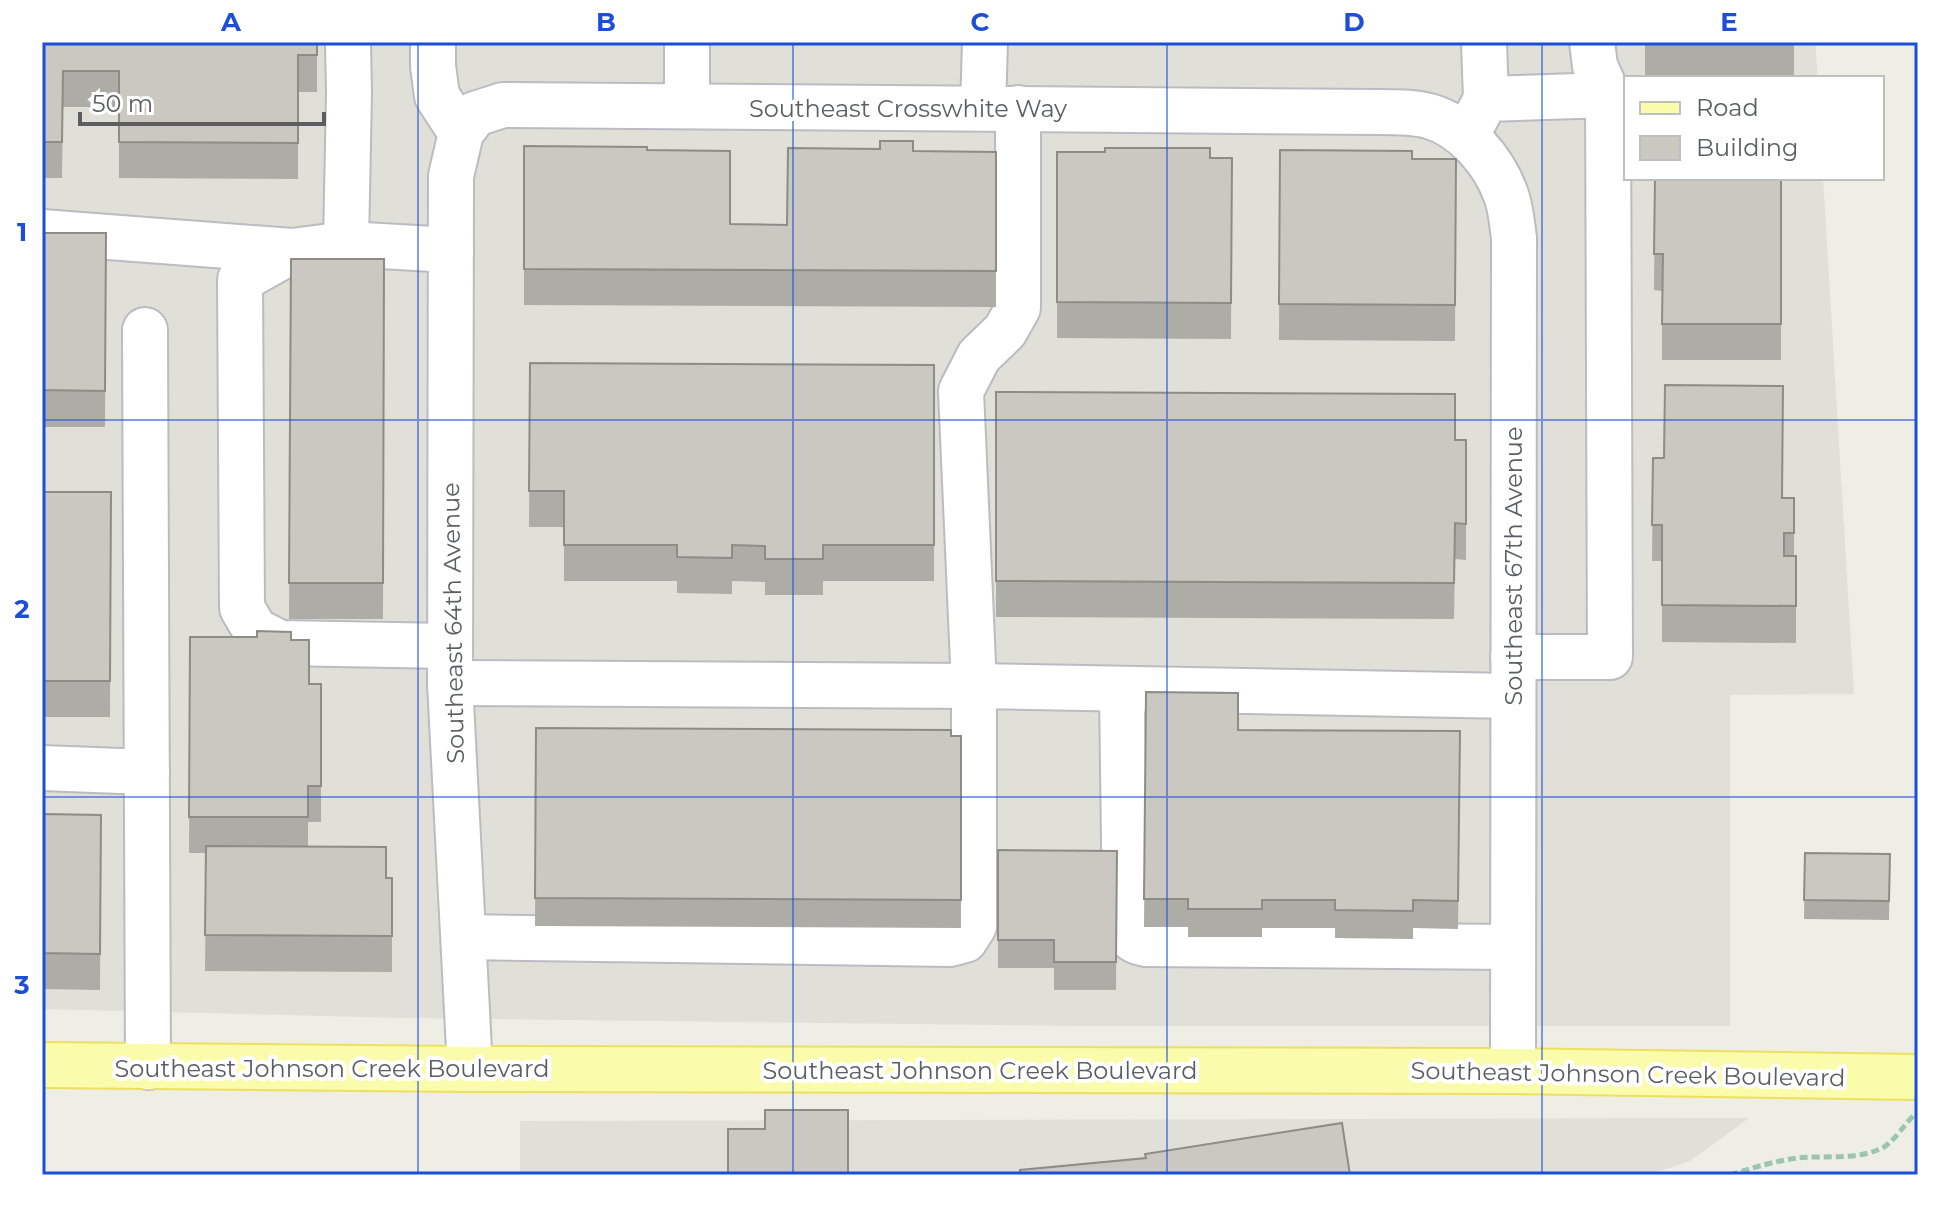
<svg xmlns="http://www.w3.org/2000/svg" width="1960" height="1217" font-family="Montserrat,sans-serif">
	<rect width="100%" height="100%" fill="#eeeee4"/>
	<g fill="#e0dfd8">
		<polygon points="42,42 1815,42 1818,78 1626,78 1626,178 1823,178 1854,694 1730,695 1730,1026 1088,1026 403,1018 42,1009"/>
		<polygon points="1749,1118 1690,1161 1647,1175 520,1175 520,1121"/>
	</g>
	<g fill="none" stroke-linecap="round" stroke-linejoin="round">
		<g stroke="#bbbcc2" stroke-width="48">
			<g id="minor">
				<polyline points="433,42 433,66 437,96 461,133"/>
				<polyline points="687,42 687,106"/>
				<polyline points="1484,42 1486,99"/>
				<polyline points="1592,42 1595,66 1608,95"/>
				<polyline points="983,108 985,42"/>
				<polyline points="1467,135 1486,99 1608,95 1610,657 1513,657"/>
				<polyline points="42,232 292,251"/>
				<polyline points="346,244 349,93 348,42"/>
				<polyline points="145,330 148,1067"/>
				<polyline points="450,646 280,643 255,630 242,608 240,280 292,251 346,244 451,250"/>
				<polyline points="450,683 974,686 1513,696"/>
				<path d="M1122 690 1125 919C1128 936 1129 941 1146 944L1513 947"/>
				<polyline points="42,768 147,772"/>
				<polyline points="464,937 950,944 965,940 974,926 974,686 961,391 979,356 1005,331 1018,308 1018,108"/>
				<path d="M470 1069 450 683 451 176 461 133 475 114 503 105 1379 112C1396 112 1413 112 1429 116 1464 126 1494 161 1506 195 1511 208 1512 224 1514 238L1513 1071"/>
			</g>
		</g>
		<g stroke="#ede05e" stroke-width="48">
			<polyline id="major" points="42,1065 470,1069 1513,1071 1918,1077"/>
		</g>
		<path stroke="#9bc5af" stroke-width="5" stroke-dasharray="8 4" stroke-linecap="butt" d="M1730 1175C1752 1168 1775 1161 1797 1158 1825 1155 1858 1161 1884 1147 1894 1141 1905 1124 1914 1115"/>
		<use href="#minor" stroke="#fff" stroke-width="44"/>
		<use href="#major" stroke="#fafcab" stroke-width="44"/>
	</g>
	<g fill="#aeaca6">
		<polygon points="42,42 317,42 317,92 298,92 298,179 119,178 119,107 63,107 62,178 42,178"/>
		<rect x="1645" y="42" width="149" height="36"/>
		<polygon points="524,146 647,150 730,224 787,225 913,151 996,152 996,307 524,305"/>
		<polygon points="1280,150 1412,159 1456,159 1455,341 1279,340"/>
		<polygon points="1057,152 1232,158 1231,339 1057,338"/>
		<polygon points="1655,178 1781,178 1781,360 1662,360 1662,291 1654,290"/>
		<polygon points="42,233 106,233 105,427 42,427"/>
		<polygon points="291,259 384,259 383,619 289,619"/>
		<polygon points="530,363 934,365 934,581 823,581 823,595 765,595 765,582 732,581 732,594 677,593 677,581 564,581 564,527 529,527"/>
		<polygon points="996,392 1455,440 1466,440 1466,560 1455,559 1454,619 996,617"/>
		<polygon points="1653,458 1664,458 1782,498 1794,498 1794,556 1796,556 1796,643 1662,642 1662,561 1652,561"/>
		<polygon points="42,492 111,492 110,717 42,717"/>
		<polygon points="190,637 291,640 309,684 321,684 321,822 308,822 308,846 386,878 392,878 392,972 205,971 206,853 189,853"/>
		<polygon points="1146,692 1238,730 1460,731 1458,929 1413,928 1413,939 1335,938 1335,928 1262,928 1262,937 1188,937 1188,927 1144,927"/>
		<polygon points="536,728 961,736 961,928 535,926"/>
		<polygon points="42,814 101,815 100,990 42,989"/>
		<polygon points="998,850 1117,851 1116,990 1054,990 1054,968 998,968"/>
		<polygon points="1805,853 1890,854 1889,920 1804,919"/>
	</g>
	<g fill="#cac8c1" stroke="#8d8c87" stroke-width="2">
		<polygon points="42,42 317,42 317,55 298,55 298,143 119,142 119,71 63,71 62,142 42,142"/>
		<polygon points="880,141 913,141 913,151 996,152 996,271 524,269 524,146 647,147 647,150 730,151 730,224 787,225 788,148 880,149"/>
		<polygon points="1105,148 1210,148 1210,158 1232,158 1231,303 1057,302 1057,152 1105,152"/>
		<polygon points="1280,150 1412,151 1412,159 1456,159 1455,305 1279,304"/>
		<polygon points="1655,178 1781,178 1781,324 1662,324 1663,254 1654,254"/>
		<polygon points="42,233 106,233 105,391 42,390"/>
		<polygon points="291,259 384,259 383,583 289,583"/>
		<polygon points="530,363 934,365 934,545 823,545 823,559 765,559 765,546 732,545 732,558 677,557 677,545 564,545 564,491 529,491"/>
		<polygon points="1665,385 1783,386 1782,498 1794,498 1794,533 1784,533 1784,556 1796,556 1796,606 1662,605 1662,525 1652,525 1653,458 1664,458"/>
		<polygon points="996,392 1455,394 1455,440 1466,440 1466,524 1455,523 1454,583 996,581"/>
		<polygon points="42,492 111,492 110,681 42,681"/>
		<polygon points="257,631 291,632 291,640 309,640 309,684 321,684 321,786 308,786 308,817 189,817 190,637 257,637"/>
		<polygon points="1146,692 1238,693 1238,730 1460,731 1458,901 1413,900 1413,911 1335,910 1335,900 1262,900 1262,909 1188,909 1188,899 1144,899"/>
		<polygon points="536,728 951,730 951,736 961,736 961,900 535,898"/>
		<polygon points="42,814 101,815 100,954 42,953"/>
		<polygon points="206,846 386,847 386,878 392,878 392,936 205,935"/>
		<polygon points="998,850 1117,851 1116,962 1054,962 1054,940 998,940"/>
		<polygon points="1805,853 1890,854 1889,901 1804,900"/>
		<polygon points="765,1110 848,1110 848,1175 728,1175 728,1129 765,1129"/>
		<polygon points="1342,1123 1350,1175 1020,1175 1020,1170 1146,1158 1145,1154"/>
	</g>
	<path fill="none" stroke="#1d4ed8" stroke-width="2" stroke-opacity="0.55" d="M418 42V1175M793 42V1175M1167 42V1175M1542 42V1175M42 420H1918M42 797H1918"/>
	<g text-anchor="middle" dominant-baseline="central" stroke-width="8" stroke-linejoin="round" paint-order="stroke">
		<g font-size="24" fill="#5c5e64" stroke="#fff">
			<text x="908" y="108">Southeast Crosswhite Way</text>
			<text transform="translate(1513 566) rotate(-90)">Southeast 67th Avenue</text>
			<text transform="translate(453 623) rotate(-91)">Southeast 64th Avenue</text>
			<text x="332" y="1068">Southeast Johnson Creek Boulevard</text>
			<text x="980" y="1070">Southeast Johnson Creek Boulevard</text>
			<text transform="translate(1628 1074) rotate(1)">Southeast Johnson Creek Boulevard</text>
		</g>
	</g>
	<rect width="1960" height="1217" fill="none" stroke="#ffffff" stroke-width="88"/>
	<rect x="1624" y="76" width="260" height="104" fill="#ffffff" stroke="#bebfc1" stroke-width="2"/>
	<rect x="1640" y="102" width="40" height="12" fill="#fafcab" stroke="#bebfc1" stroke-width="2"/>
	<text x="1696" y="116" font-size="24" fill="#5c5e64">Road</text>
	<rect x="1640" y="136" width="40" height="24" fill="#cac8c1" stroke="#bebfc1" stroke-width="2"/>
	<text x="1696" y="156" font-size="24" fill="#5c5e64">Building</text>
	<path d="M80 112v12h244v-12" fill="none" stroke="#5c5e64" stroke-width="4"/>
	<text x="92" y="112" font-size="24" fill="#5c5e64" stroke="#ffffff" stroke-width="6" paint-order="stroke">50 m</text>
	<rect x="44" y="44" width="1872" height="1129" fill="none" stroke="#1d4ed8" stroke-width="3"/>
	<g font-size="26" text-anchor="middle" font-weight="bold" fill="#1d4ed8">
		<text x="231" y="31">A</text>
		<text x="606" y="31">B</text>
		<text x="980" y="31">C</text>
		<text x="1354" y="31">D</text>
		<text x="1729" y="31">E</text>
		<text x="22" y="241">1</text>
		<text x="22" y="618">2</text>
		<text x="22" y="994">3</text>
	</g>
</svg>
